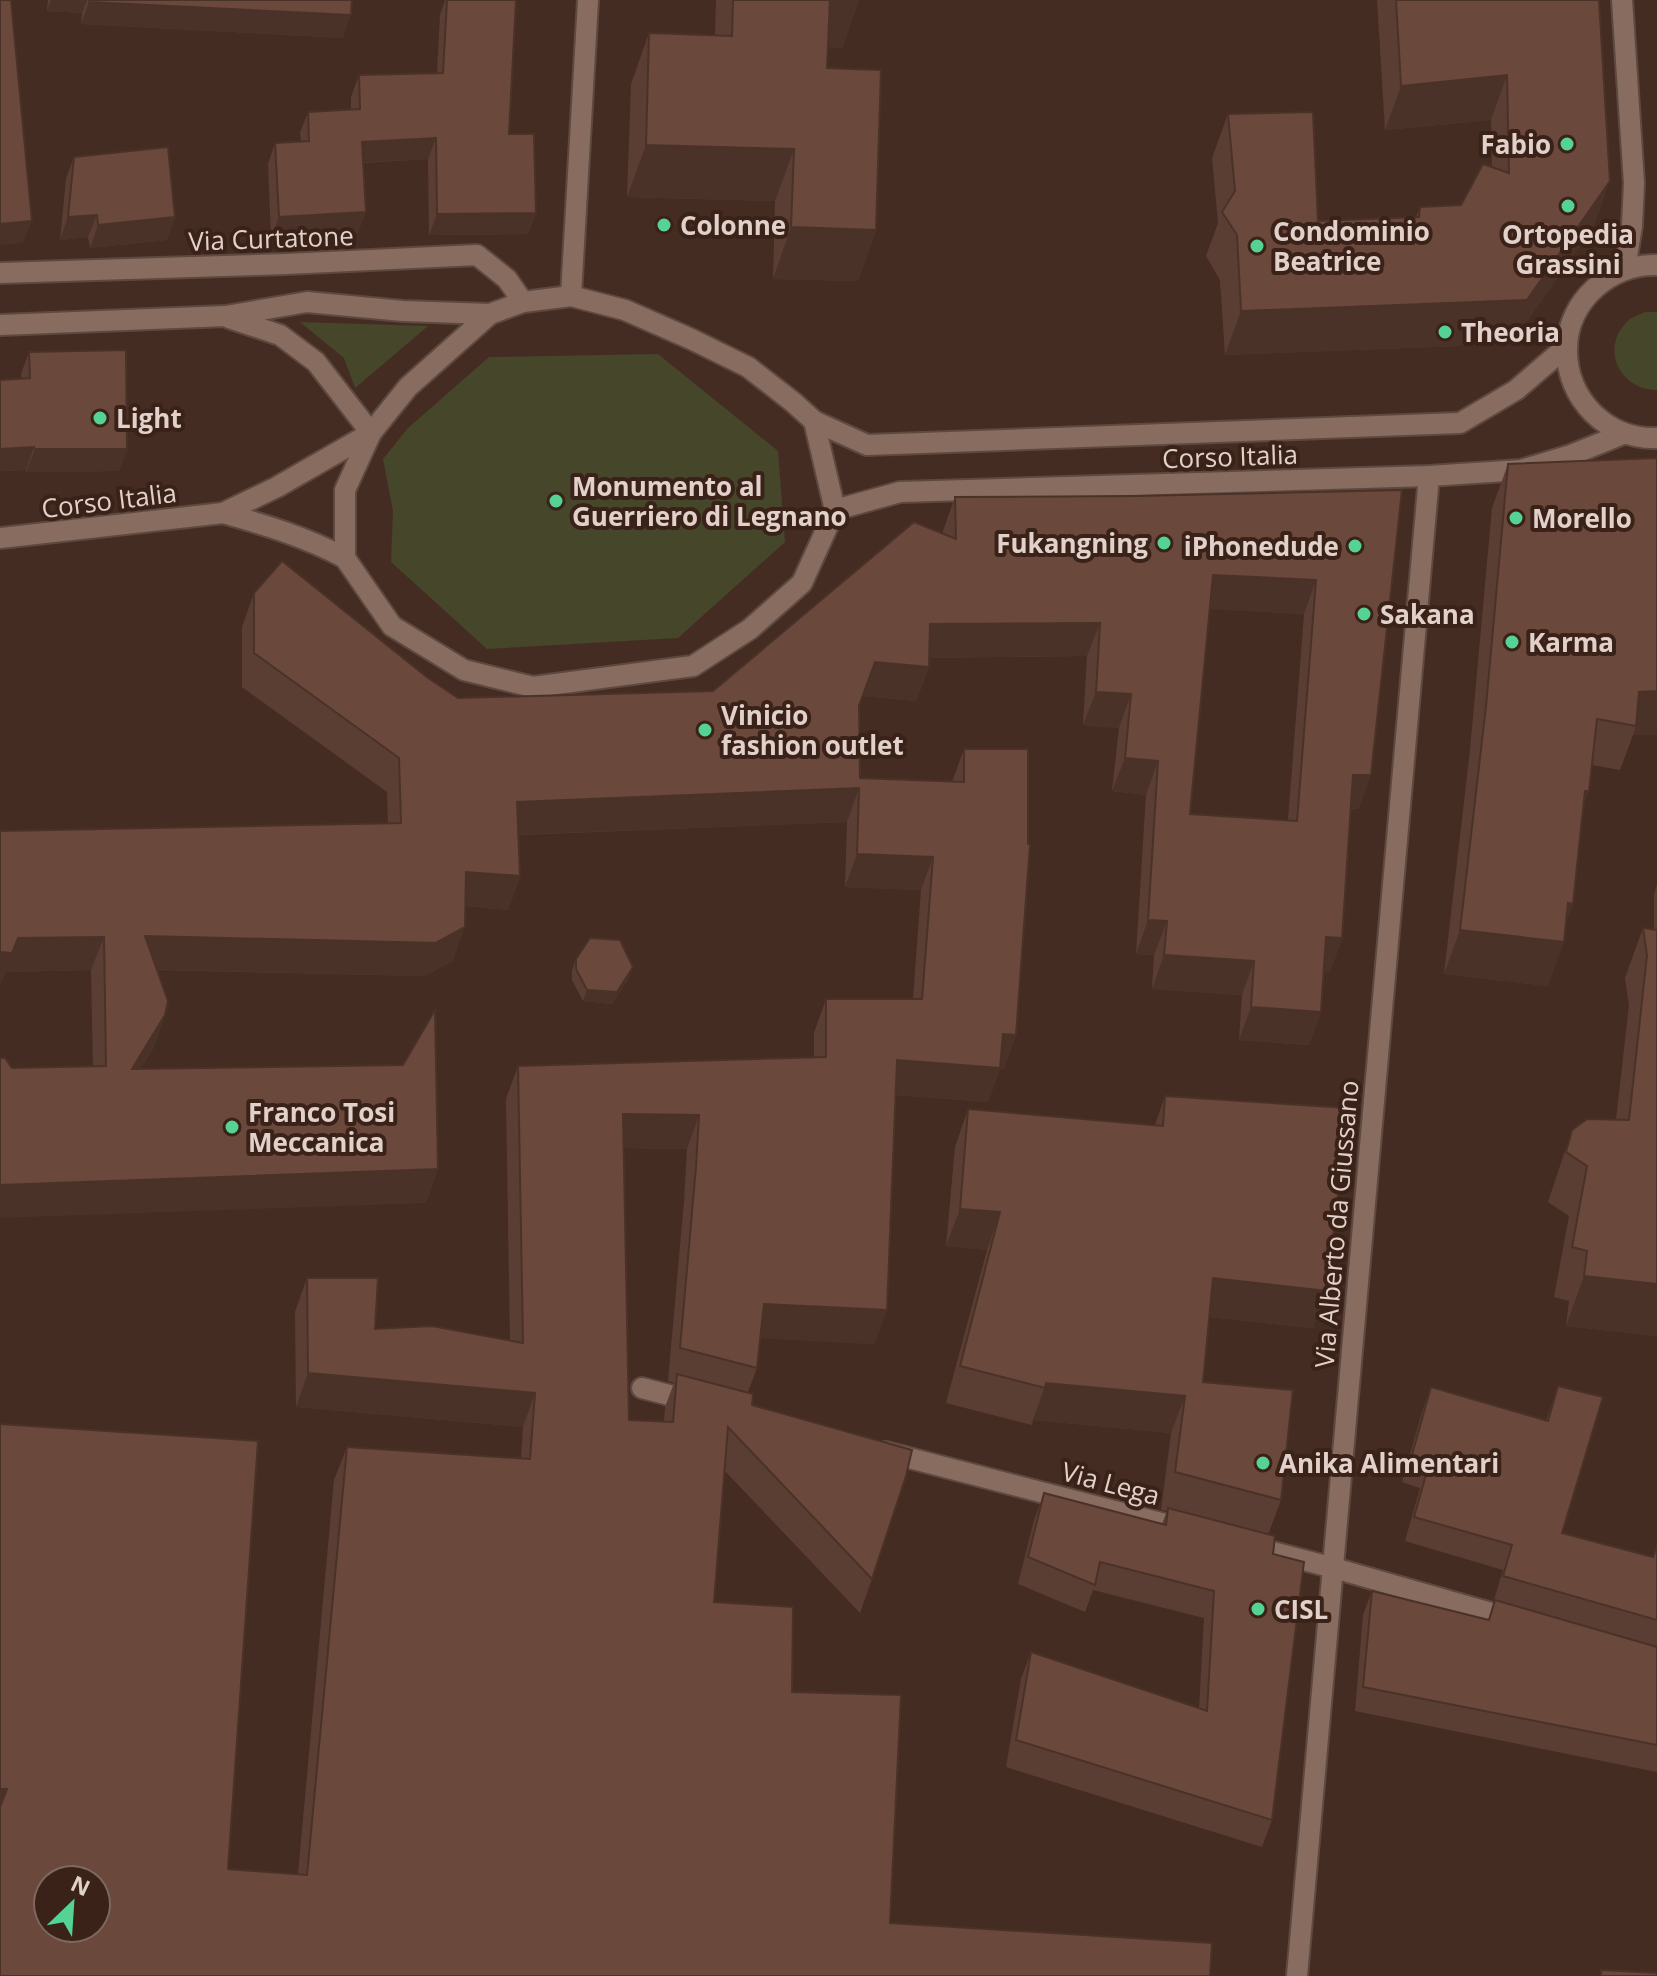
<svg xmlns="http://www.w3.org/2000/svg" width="1657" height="1976" font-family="'Open Sans',sans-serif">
	<rect width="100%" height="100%" fill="#452c22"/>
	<g fill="#45462a">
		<path d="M1645 312H1657V390C1620 390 1599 348 1628 321 1632 317 1639 315 1645 312Z"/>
		<polygon points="300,322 428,326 355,388 344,358"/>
		<polygon points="658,354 778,451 785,542 678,638 487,649 391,562 393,511 383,459 408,428 489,357"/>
	</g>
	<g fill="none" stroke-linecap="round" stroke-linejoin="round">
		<g stroke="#5d4940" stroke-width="24">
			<g id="street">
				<polyline points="1622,0 1634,183 1632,226 1625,269"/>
				<polyline points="0,273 286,264 477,255 507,279 523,302"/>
				<path d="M223 513C265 525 306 537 345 558"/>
				<polyline points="0,538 223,513 277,487 371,433"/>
				<polyline points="642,1388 696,1402"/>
				<polyline points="886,1452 1188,1530"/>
				<polyline points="1246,1545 1334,1568 1516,1620"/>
			</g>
		</g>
		<g stroke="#5d4940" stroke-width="24">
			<g id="secondary">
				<path d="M1657 265C1611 263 1567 301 1567 349 1566 399 1607 440 1657 438"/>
				<polygon points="571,296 625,310 691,339 748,367 793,402 814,421 835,510 802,583 750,629 693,666 533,687 464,670 392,626 345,558 345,490 371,433 408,387 490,314 523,302"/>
				<polyline points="571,296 588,0"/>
				<polyline points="229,318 280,335 316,362 371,433"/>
				<polyline points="0,325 226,316 307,302 403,311 490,314"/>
				<polyline points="814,421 867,445 1460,423 1516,390 1566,347"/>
				<polyline points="835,510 900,492 1429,476 1521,470 1571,455 1623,434"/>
				<polyline points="1297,1976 1429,476"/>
			</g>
		</g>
		<use href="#street" stroke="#886c60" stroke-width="20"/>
		<use href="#secondary" stroke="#886c60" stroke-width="20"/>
	</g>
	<g fill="#5b3e33" fill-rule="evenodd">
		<polygon points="48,0 352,0 343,38 81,24 82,13 47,11"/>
		<polygon points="445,0 516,0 509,134 536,213 528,234 429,235 428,159 363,163 358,233 271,238 268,164 275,143 301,142 300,133 308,112 351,109 351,97 359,75 437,73 440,15"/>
		<polygon points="716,0 859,0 842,48 828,47 827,68 876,230 858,281 773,279 775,201 627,197 631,84 649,33 715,35"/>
		<polygon points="1377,0 1599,0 1594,226 1511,344 1225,355 1220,280 1206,256 1218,223 1212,158 1228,114 1318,221 1416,217 1420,207 1461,205 1492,167 1491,120 1385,130"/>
		<polygon points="74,157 175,217 167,240 90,248 88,237 60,240 66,179"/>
		<polygon points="29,352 127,449 119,471 26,472 26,470 0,471 0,380 21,378 21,374"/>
		<polygon points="1657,458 1657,735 1633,735 1620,770 1592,765 1584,807 1573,904 1566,923 1548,986 1444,974 1470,750 1492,508 1508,464"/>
		<path d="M1402 490 1359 809H1351L1342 938 1330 972 1324 971 1321 1012 1309 1045 1239 1040 1242 995 1152 989 1154 955 1136 954 1146 795 1112 791 1119 728 1083 725 1087 656 929 658V667L916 701 863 696 859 706 860 778 952 782 964 749 1016 1035 1004 1069 1000 1068 988 1102 895 1095 875 1344 760 1338 757 1368 748 1392 752 1405 872 1579 860 1613 724 1470 714 1602 792 1692 890 1923 1210 1976 228 1869 298 1874 334 1480 347 1447 521 1458 523 1427 296 1407 295 1312 307 1278 375 1329 510 1340 506 1099 518 1066 814 1058V1033L826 999H913L921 890 845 887 847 822 519 835 520 876 508 910 465 906 453 961 424 976 157 970 165 1015 153 1049 141 1068 438 1169 426 1203 12 1068 93 1067 91 970 6 972 0 831 388 824 387 792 242 687V627L254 593 428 678 458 698 713 691 943 534V531L955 497 1137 496ZM1210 609 1304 614 1288 820 1190 814ZM624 1148 687 1149 684 1201 668 1381 674 1383 665 1407 664 1421 629 1420Z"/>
		<polygon points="1657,885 1657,1336 1566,1326 1569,1301 1554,1297 1569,1216 1548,1202 1572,1130 1616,1120 1629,1005 1625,978 1643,928 1654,929 1654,894"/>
		<polygon points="576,959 629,978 612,1004 583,1001 572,980 572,970"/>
		<polygon points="1165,1096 1327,1291 1313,1328 1209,1317 1203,1382 1281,1500 1268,1535 1273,1554 1272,1820 1262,1847 1006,1767 1021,1679 1031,1652 1199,1709 1204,1618 1093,1590 1085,1612 1018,1584 1034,1520 1044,1493 1162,1524 1167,1511 1161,1510 1171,1433 1033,1420 1032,1425 946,1403 987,1250 946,1246 955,1147 968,1109 1155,1125"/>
		<polygon points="1558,1386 1562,1533 1653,1557 1657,1544 1657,1646 1494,1600 1503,1570 1405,1541 1420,1488 1402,1482 1422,1412 1431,1387 1546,1421"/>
		<polygon points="1372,1591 1488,1620 1495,1600 1657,1647 1657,1772 1355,1711 1363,1615"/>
	</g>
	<g fill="#4a3229">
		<polygon points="51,0 87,0 82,13 47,11"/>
		<polygon points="828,0 859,0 842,48 811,47"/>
		<polygon points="89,2 351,15 343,38 81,24"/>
		<polygon points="1507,75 1491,120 1385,130 1401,86"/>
		<polygon points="436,138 428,159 354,163 362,142"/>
		<polygon points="646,145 794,149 775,201 627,197"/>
		<polygon points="1610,181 1594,226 1511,344 1225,355 1241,311"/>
		<polygon points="366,212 358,233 271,238 279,217"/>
		<polygon points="536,213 528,234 429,235 437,214"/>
		<polygon points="97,215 88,237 60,240 68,217"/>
		<polygon points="175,217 167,240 90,248 98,225"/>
		<polygon points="32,221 23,243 0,245 0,224"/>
		<polygon points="791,227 876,230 858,281 773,279"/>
		<polygon points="34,447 26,470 0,471 0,449"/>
		<polygon points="35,449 127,449 119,471 26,472"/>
		<polygon points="1213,575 1316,580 1304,614 1201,609"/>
		<polygon points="1100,623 1087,656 918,658 930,624"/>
		<polygon points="875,662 929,667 916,701 863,696"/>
		<polygon points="1657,691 1657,735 1633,735 1636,726 1639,692"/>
		<polygon points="1096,692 1131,694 1119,728 1083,725"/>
		<polygon points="1125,758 1158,761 1146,795 1112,791"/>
		<polygon points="1353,775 1371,775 1359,809 1341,808"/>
		<polygon points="859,788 847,822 505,835 517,802"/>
		<polygon points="1585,791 1589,791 1573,835"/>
		<polygon points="857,854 933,857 921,890 845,887"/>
		<polygon points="466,872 520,876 508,910 454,905"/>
		<polygon points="1568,903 1573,904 1559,942 1564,942 1548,986 1444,974 1460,930"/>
		<polygon points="1148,920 1167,921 1154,955 1136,954"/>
		<polygon points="465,927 453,961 424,976 133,969 145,936"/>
		<polygon points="104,937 91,970 6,972 0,986 0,952 18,938"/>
		<polygon points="1326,937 1342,938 1330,972 1314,970"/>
		<polygon points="1164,955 1254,961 1242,995 1152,989"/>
		<polygon points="633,967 629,978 612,1004 583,1001 587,990"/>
		<polygon points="1251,1007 1321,1012 1309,1045 1239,1040"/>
		<polygon points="165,1015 153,1049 120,1102 132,1069"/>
		<polygon points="1003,1034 1016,1035 1004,1069 1000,1068 988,1102 884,1094 897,1060"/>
		<polygon points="623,1114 699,1115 687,1149 611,1148"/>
		<polygon points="438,1169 426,1203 0,1218 0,1185"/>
		<polygon points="960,1209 1000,1212 987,1250 946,1246"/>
		<polygon points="1584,1276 1657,1284 1657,1336 1566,1326"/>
		<polygon points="1213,1278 1327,1291 1313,1328 1199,1316"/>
		<polygon points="764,1304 887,1310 875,1344 752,1338"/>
		<polygon points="308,1373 535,1393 523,1427 296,1407"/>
		<polygon points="1046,1383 1185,1396 1171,1433 1033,1420"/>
		<polygon points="0,1789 7,1789 0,1808"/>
	</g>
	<g fill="#6a483b" stroke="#4a3229" stroke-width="2" fill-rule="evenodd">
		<polygon points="0,0 11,0 32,221 0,224"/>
		<polygon points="89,0 352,0 351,15 89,2"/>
		<polygon points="447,0 516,0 509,134 534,134 536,213 437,214 436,138 362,142 366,212 279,217 275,143 309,141 308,112 360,109 359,75 443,73"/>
		<polygon points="733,0 830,0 827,68 881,70 876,230 791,227 794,149 646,145 649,33 732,36"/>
		<polygon points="1396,0 1599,0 1610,181 1527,300 1241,311 1237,235 1222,212 1235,191 1228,114 1313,112 1318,221 1419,217 1420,207 1461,205 1483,164 1509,173 1507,75 1401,86"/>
		<polygon points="168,147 175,217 98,225 97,215 68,217 74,157"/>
		<polygon points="126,350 127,449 35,449 34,447 0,449 0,380 30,378 29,352"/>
		<polygon points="1657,458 1657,691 1639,692 1636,726 1597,719 1589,791 1585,791 1573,904 1568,903 1564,942 1460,930 1486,706 1508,464"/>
		<path d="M1402 490 1371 775H1353L1342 938 1326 937 1321 1012 1251 1007 1254 961 1164 955 1167 921 1148 920 1158 761 1125 758 1131 694 1096 692 1100 623 930 624 929 667 875 662 859 706 860 778 964 782V749H1028V844H1030L1016 1035 1003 1034 1000 1068 897 1060 887 1310 764 1304 757 1368 680 1348 696 1167 699 1115 623 1114 629 1420 673 1422 677 1374 753 1394 752 1405 912 1450 906 1476 872 1579 728 1427 714 1602 793 1607 792 1692 901 1695 890 1923 1212 1943 1210 1976H0V1807L7 1789H0V1424L258 1441 228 1869 307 1875 347 1447 530 1459 535 1393 308 1373 307 1278H378L375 1329 432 1326 523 1343 518 1066 826 1057V999H922L933 857 857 854 859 788 517 802 520 876 466 872 465 927 436 943 145 936 168 1001 165 1015 132 1069 403 1065 435 1010 438 1169 0 1185V1058H5L12 1068 106 1066 104 937 18 938 12 953 0 952V831L401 823 399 758 254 653V593L282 561 428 678 458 698 713 691 914 522 956 539 955 497 1137 496ZM1213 575 1316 580 1297 821 1190 814ZM48 1880H96V1928H48Z"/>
		<polygon points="1643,928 1657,930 1657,1284 1584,1276 1587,1251 1572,1247 1587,1166 1566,1152 1572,1130 1587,1119 1629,1120 1647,955"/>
		<polygon points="590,938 620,940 633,967 617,992 587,990 576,969 576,959"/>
		<polygon points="1165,1096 1348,1108 1327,1291 1213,1278 1203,1382 1293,1390 1281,1500 1175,1472 1185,1396 1046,1383 1045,1388 960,1366 1000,1212 960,1209 968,1109 1163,1126"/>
		<polygon points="1558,1386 1603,1397 1562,1533 1653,1557 1657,1546 1657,1620 1503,1576 1512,1545 1414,1517 1429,1464 1411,1458 1431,1387 1548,1421"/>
		<polygon points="1044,1493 1166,1525 1168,1508 1275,1536 1273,1554 1304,1562 1272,1820 1016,1740 1031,1652 1207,1711 1214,1591 1100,1562 1095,1585 1028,1557"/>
		<polygon points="1372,1591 1489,1620 1495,1600 1657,1647 1657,1745 1363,1687"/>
		<polygon points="1601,1970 1657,1973 1657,1976 1601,1976"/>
	</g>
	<g fill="#55d395" stroke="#3a2218" stroke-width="3">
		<circle cx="1567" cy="144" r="8"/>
		<circle cx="1568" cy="206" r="8"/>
		<circle cx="664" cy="225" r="8"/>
		<circle cx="1257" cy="246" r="8"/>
		<circle cx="1445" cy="332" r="8"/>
		<circle cx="100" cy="418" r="8"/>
		<circle cx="556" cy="501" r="8"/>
		<circle cx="1516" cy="518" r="8"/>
		<circle cx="1164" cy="543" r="8"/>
		<circle cx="1355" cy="546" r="8"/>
		<circle cx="1364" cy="614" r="8"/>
		<circle cx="1512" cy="642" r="8"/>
		<circle cx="705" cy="730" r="8"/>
		<circle cx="232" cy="1127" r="8"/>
		<circle cx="1263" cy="1463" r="8"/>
		<circle cx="1258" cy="1609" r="8"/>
	</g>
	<g text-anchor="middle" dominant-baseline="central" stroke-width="8" stroke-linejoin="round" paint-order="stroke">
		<g font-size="26" font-weight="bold" fill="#e1d1ca" stroke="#3a2218" text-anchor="start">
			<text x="1551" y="144" text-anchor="end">Fabio</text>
			<text x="680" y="225">Colonne</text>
			<text x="1273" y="231">Condominio<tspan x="1273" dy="30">Beatrice</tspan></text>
			<text x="1568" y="234" text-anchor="middle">Ortopedia<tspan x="1568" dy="30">Grassini</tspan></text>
			<text x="1461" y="332">Theoria</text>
			<text x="116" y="418">Light</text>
			<text x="572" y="486">Monumento al<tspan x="572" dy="30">Guerriero di Legnano</tspan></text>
			<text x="1532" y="518">Morello</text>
			<text x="1148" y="543" text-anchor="end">Fukangning</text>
			<text x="1339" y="546" text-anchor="end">iPhonedude</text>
			<text x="1380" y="614">Sakana</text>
			<text x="1528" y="642">Karma</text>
			<text x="721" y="715">Vinicio<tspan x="721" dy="30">fashion outlet</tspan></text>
			<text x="248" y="1112">Franco Tosi<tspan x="248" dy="30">Meccanica</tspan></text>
			<text x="1279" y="1463">Anika Alimentari</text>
			<text x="1274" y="1609">CISL</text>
		</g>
		<g font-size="26" fill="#e1d1ca" stroke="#3a2218">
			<text transform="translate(271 238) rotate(-2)">Via Curtatone</text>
			<text transform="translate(1230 456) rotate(-2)">Corso Italia</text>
			<text transform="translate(109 500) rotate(-7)">Corso Italia</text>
			<text transform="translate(1336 1224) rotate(-85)">Via Alberto da Giussano</text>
			<text transform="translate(1111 1483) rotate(15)">Via Lega</text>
		</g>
	</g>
	<g transform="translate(72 1904) rotate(25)"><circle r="38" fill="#3a2218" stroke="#7d685f" stroke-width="2"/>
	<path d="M0-6L14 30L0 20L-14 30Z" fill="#55d395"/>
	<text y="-12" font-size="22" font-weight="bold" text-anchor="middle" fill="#e1d1ca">N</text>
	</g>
</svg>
